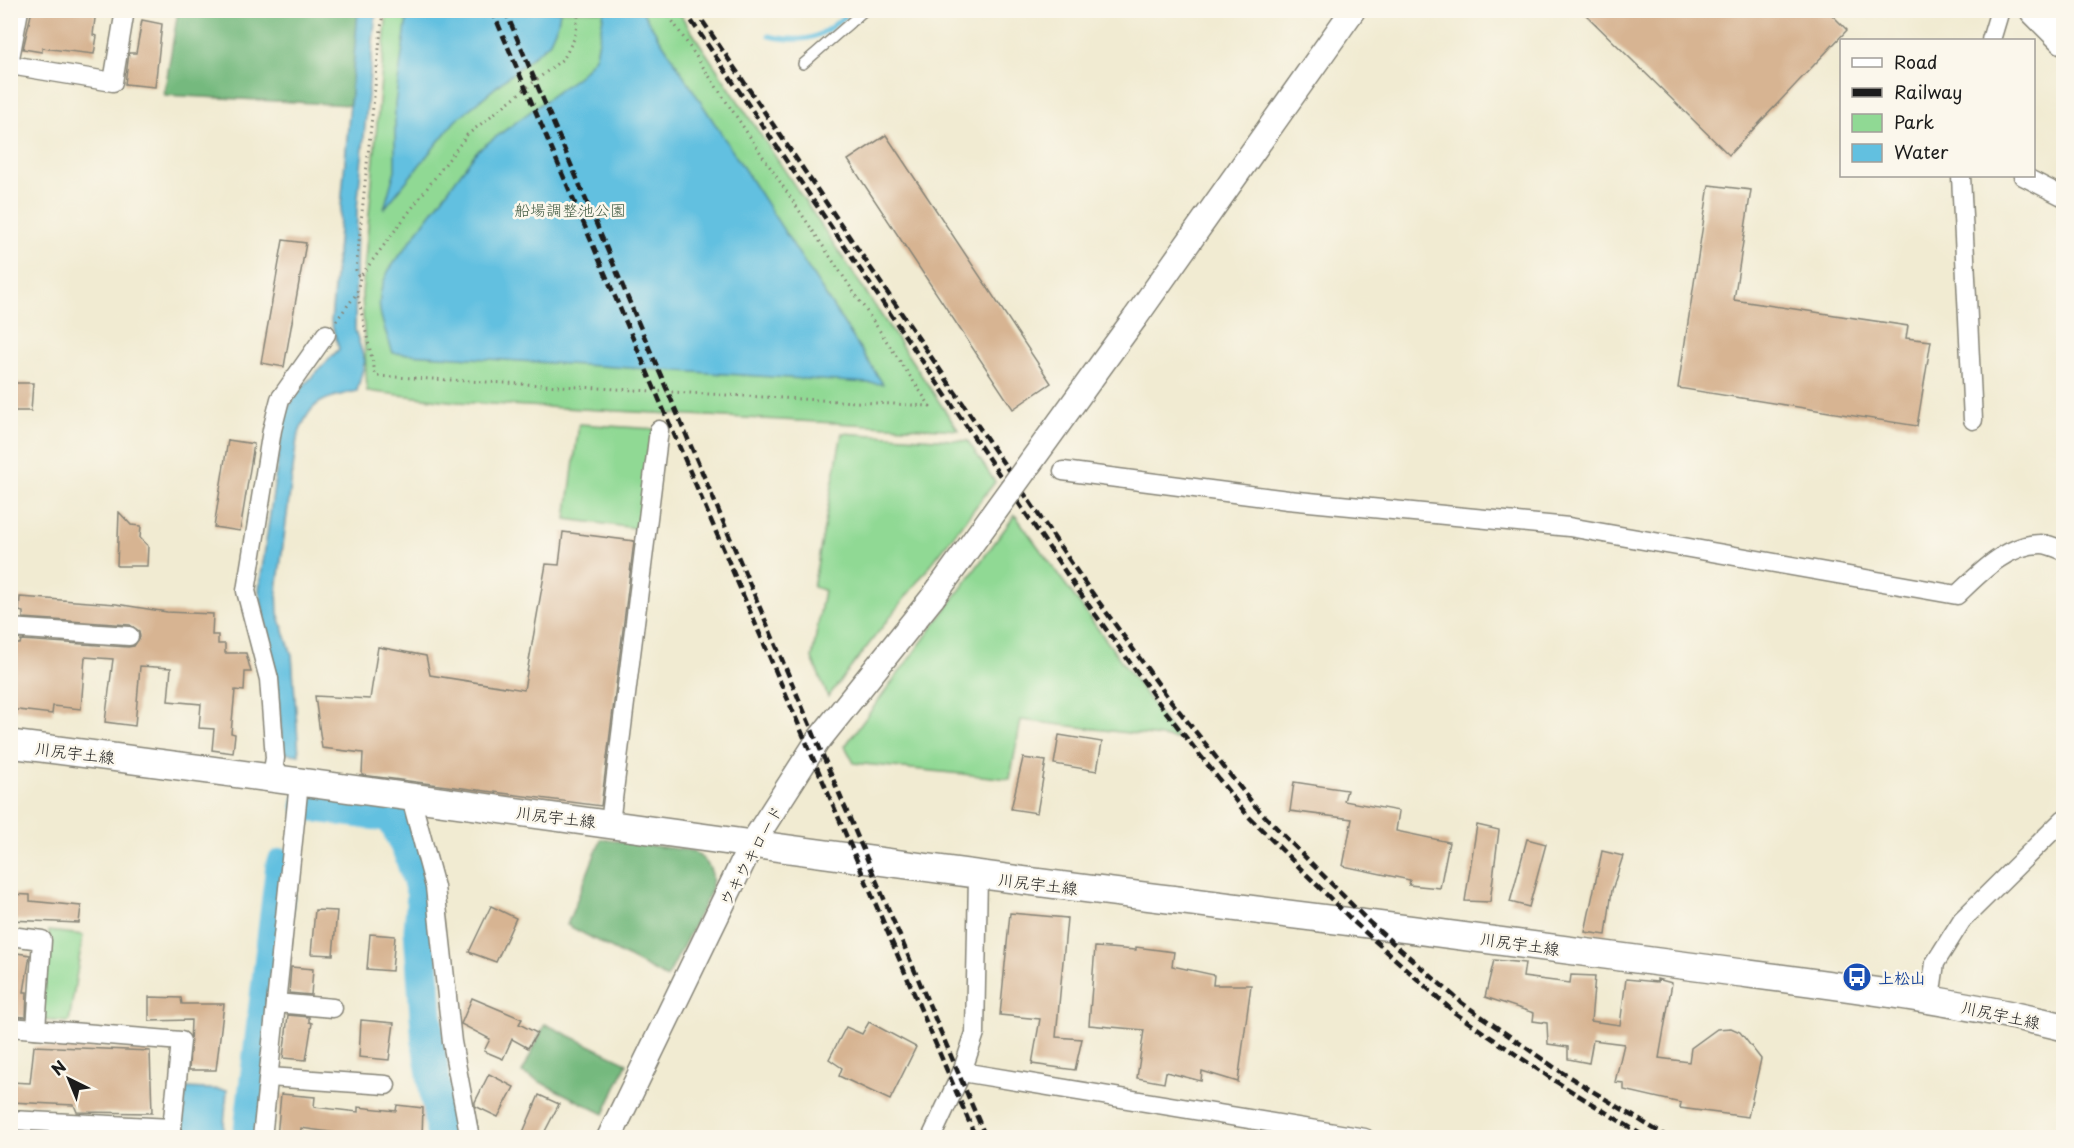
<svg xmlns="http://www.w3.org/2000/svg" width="2074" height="1148" font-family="'Playpen Sans','Klee One',sans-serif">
	<rect width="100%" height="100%" fill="#fbf7ec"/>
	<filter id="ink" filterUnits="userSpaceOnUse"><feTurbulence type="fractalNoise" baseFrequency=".0167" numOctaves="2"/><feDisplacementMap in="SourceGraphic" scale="12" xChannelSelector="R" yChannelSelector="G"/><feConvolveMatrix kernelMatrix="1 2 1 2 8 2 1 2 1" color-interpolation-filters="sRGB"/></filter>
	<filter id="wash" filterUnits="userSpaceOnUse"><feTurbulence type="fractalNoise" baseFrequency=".008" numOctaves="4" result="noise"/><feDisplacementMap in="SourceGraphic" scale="24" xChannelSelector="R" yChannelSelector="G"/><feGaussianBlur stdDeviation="1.35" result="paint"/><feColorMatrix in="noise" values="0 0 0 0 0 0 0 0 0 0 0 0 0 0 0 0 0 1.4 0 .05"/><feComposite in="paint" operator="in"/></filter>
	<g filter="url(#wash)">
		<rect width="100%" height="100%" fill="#f1ebd2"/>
		<g fill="#90d994" stroke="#567a58" stroke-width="1.5">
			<polygon points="387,11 678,11 958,430 457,402 367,391 362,294"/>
			<polygon points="579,424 654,429 642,529 566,519"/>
			<polygon points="842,433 968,441 995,482 828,697 812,658 824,590 813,587"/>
			<polygon points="1015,515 1178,739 1021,720 1010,779 854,763 845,746"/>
			<polygon points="49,931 83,935 69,1022 41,1020"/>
		</g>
		<g fill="#74b97e" stroke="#486a4d" stroke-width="1.5">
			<polygon points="178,11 360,11 350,105 164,95"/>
			<path d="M601 839 693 851C709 862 717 873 710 893L667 978 567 925Z"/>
			<polygon points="545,1024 627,1063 604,1114 522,1073"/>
		</g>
		<g fill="#62c0e0" stroke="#3f6e7e" stroke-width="1.5">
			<path d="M358 11H376L357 209 355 330 365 361 357 391C320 400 310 400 297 439L277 590 278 613 292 655 299 755 283 753 277 685 259 590 285 411 305 384 339 349 331 322Z"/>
			<polygon points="408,11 560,11 558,23 549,43 455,121 384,209 395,170 395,104"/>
			<path d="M604 11H642L883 384 393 353C382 320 371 303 389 270L477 151 581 74 596 56Z"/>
			<polygon points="186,1088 227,1090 223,1137 181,1137"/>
		</g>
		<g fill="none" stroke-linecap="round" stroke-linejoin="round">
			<path stroke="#62c0e0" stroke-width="5" d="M769 36C810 45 821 37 852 10"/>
			<g stroke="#62c0e0" stroke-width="33">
				<polyline points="308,805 392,816 410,853 423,894 420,930 428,1043 443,1138"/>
				<polyline points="249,1138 282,865"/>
			</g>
		</g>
		<g id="blocks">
			<g fill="#d7b492">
				<polygon points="32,10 96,10 93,35 97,36 94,54 42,48 42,52 23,49"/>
				<polygon points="1581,10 1827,10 1847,30 1729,155"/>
				<polygon points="142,20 162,24 155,87 125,84 129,53 136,53"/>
				<polygon points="886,135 1051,383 1013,409 848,160"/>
				<polygon points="1709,185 1751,190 1734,300 1908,326 1906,338 1931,341 1917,426 1678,388"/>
				<polygon points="283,240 306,243 284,367 261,363"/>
				<polygon points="10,383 33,383 31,411 10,411"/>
				<polygon points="228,440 254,444 240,531 214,527"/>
				<polygon points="119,512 131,525 141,526 140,538 148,546 147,566 117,566"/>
				<polygon points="563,532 634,541 601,806 362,775 363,753 322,748 315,696 370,699 378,647 426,656 430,675 524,690 546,564 559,565"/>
				<polygon points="20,597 116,604 167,612 213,614 212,635 218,635 218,644 225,644 225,653 246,653 251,672 245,672 244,691 235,690 231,733 235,734 233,753 212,750 214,729 199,728 201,704 168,701 171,668 140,666 135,726 105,722 113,659 85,657 81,709 53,706 52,714 10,709 10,644 20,644 21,640 128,647 134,646 140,637 139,631 130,625 23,618 23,612 19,611"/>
				<polygon points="1059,735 1102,742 1097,771 1054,764"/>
				<polygon points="1023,758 1046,761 1037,813 1011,809"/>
				<polygon points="1294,782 1347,790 1344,801 1399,811 1396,831 1449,842 1440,888 1409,885 1410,880 1343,866 1352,819 1290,811"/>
				<polygon points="1477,825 1499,830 1490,902 1465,901"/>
				<polygon points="1527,839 1546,844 1529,907 1510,902"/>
				<polygon points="1602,851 1623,856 1612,890 1606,935 1585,932"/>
				<polygon points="10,894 30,895 30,901 81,906 79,923 10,920"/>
				<polygon points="491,906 516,918 496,962 469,952"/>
				<polygon points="315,910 337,911 333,955 311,954"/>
				<polygon points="1010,913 1067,918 1056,1037 1082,1039 1075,1070 1032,1064 1040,1019 1000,1015"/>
				<polygon points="370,934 395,936 392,971 367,969"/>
				<polygon points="1095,947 1136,950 1136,947 1174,952 1172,966 1214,975 1213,985 1251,985 1238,1082 1202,1071 1201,1081 1166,1072 1164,1083 1137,1078 1144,1030 1089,1025"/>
				<polygon points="10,952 30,955 24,992 27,992 26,1017 10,1016"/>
				<polygon points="1494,960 1525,963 1523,977 1570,983 1571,975 1595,976 1591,1021 1620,1025 1626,979 1657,982 1657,979 1672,983 1659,1058 1689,1062 1691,1048 1717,1029 1731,1028 1740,1032 1761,1059 1748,1117 1680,1108 1681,1103 1624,1090 1624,1083 1615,1082 1624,1044 1593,1040 1589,1063 1568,1059 1568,1047 1548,1044 1547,1023 1533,1021 1534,1013 1485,997"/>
				<polygon points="291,967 313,969 311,995 289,993"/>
				<polygon points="149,997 181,998 182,1004 224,1004 216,1070 189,1070 191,1020 149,1021"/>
				<polygon points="472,998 522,1019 519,1024 537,1033 528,1048 512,1039 503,1059 484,1051 490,1039 461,1024"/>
				<polygon points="288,1015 309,1017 309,1022 312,1023 306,1060 283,1058"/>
				<polygon points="361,1020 394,1023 389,1060 359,1057"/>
				<polygon points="869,1022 916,1047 890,1100 839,1076 842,1068 829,1059 846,1027 862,1034"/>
				<polygon points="34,1046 150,1051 152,1113 77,1112 74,1105 10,1102 10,1082 30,1083"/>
				<polygon points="489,1074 514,1087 498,1117 475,1106 475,1102"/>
				<polygon points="281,1094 315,1097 314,1107 358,1112 358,1107 396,1111 397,1105 423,1108 422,1137 367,1137 301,1128 300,1137 277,1137"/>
				<polygon points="539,1095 559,1104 542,1137 521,1137"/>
			</g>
		</g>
	</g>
	<g filter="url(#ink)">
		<use href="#blocks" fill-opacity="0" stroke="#868477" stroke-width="1.5"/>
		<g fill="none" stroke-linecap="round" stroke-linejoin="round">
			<g stroke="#868477" stroke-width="12">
				<polyline id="service" points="803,64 865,10"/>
			</g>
			<g stroke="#868477" stroke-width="21">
				<g id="minor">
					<polyline points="1991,40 2000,10"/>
					<polyline points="10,58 19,10"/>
					<polyline points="10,65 113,82 125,10"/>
					<polyline points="1961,176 1973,420"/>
					<polyline points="2023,176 2064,197"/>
					<path d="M1063 471 1288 500 1569 527 1957 595C1980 573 2007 544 2041 544 2048 544 2057 548 2064 551"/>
					<polyline points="10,628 129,636"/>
					<polyline points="272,777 275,758 269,679 246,591 272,430 280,399 326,334"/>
					<polyline points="411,798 435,887 452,1042 470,1138"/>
					<polyline points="610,823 659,430"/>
					<polyline points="10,936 42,940 36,1029"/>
					<polyline points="1930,999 1935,963 1962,920 2064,819"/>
					<polyline points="276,1003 333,1008"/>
					<polyline points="10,1027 181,1041 171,1138"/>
					<polyline points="962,1072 1365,1138"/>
					<polyline points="269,1077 386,1085"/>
					<polyline points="10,1120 171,1128"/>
					<polyline points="262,1138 299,783"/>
					<polyline points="931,1138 962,1072 975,1033 978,876"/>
				</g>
			</g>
			<g stroke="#868477" stroke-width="27">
				<g id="tertiary">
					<polyline points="1135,318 1353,10"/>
					<polyline points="609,1138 751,845 817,742 933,597"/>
				</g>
			</g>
			<g stroke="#868477" stroke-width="30">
				<path id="secondary" d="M10 744C400 793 788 852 1177 900 1353 922 1528 944 1704 968 1824 984 1946 998 2064 1027"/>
			</g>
			<g stroke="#868477" stroke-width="33">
				<polyline id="primary" points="2035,10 2064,39"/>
			</g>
			<g stroke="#868477" stroke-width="3" stroke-dasharray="1.5 4.5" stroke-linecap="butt">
				<polyline points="579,10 574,39 564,58 467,135 360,277 357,293 376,376 930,406 665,10"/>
				<polyline points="359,276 356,270 383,10"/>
				<polyline points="336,321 357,293"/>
			</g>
			<use href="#service" stroke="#fff" stroke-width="9"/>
			<use href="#minor" stroke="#fff" stroke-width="18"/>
			<use href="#tertiary" stroke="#fff" stroke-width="24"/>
			<use href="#secondary" stroke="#fff" stroke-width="27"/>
			<use href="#primary" stroke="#fff" stroke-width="30"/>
			<g stroke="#1c1c1c" stroke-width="4.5" stroke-dasharray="9 4.5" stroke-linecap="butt">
				<polyline points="492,10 976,1138"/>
				<polyline points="505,10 986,1138"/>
				<polyline points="684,10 1077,589 1159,703 1247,815 1354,922 1455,1013 1552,1079 1647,1138"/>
				<polyline points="695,10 1085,583 1167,696 1255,806 1370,923 1462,1003 1558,1070 1669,1138"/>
			</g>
			<g stroke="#868477" stroke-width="27" stroke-linecap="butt">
				<polyline id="tertiary-bridge" points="933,597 1135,318"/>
			</g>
			<use href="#tertiary-bridge" stroke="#fff" stroke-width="24"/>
		</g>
	</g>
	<defs>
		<g id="bus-disc" transform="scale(1.5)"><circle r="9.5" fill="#1a4fb4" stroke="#fbf7ec"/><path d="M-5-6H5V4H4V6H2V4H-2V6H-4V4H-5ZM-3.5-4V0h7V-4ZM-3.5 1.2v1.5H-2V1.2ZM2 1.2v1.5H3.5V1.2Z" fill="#fff"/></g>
	</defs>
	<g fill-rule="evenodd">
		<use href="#bus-disc" x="1857" y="977"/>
	</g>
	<g text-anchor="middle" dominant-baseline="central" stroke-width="5" stroke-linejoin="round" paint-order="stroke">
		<g font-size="16" fill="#455e46" stroke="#fbf7ec">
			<text x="570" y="209">船場調整池公園</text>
		</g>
		<g font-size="16" fill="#1c1c1c" stroke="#fbf7ec">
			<text transform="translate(75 752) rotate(7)">川尻宇土線</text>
			<text transform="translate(556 816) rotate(7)">川尻宇土線</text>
			<text transform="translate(750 855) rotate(-61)">ウキウキロード</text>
			<text transform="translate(1038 883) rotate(7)">川尻宇土線</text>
			<text transform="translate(1520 943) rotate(8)">川尻宇土線</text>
			<text transform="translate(2001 1014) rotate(12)">川尻宇土線</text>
		</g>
		<g font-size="16" font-weight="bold" fill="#164399" stroke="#fbf7ec" text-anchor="start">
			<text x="1878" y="977">上松山</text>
		</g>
	</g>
	<rect width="2074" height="1148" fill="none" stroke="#fbf7ec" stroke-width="36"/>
	<rect x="1840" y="39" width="195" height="138" fill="#fbf7ec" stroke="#a29f99" stroke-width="1.5"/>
	<rect x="1852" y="58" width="30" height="9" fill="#ffffff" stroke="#a29f99" stroke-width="1.5"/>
	<text x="1894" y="69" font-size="18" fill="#1c1c1c">Road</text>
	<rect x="1852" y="88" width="30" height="9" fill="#1c1c1c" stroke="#a29f99" stroke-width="1.5"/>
	<text x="1894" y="99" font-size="18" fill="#1c1c1c">Railway</text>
	<rect x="1852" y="114" width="30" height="18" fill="#90d994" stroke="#a29f99" stroke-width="1.5"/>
	<text x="1894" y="129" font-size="18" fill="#1c1c1c">Park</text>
	<rect x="1852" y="144" width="30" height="18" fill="#62c0e0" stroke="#a29f99" stroke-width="1.5"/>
	<text x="1894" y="159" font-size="18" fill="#1c1c1c">Water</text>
	<g transform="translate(69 1079) rotate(317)" stroke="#fbf7ec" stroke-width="4.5" paint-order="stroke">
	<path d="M0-4.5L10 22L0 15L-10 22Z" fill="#1c1c1c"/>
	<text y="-9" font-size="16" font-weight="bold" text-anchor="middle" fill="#1c1c1c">N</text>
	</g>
</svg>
